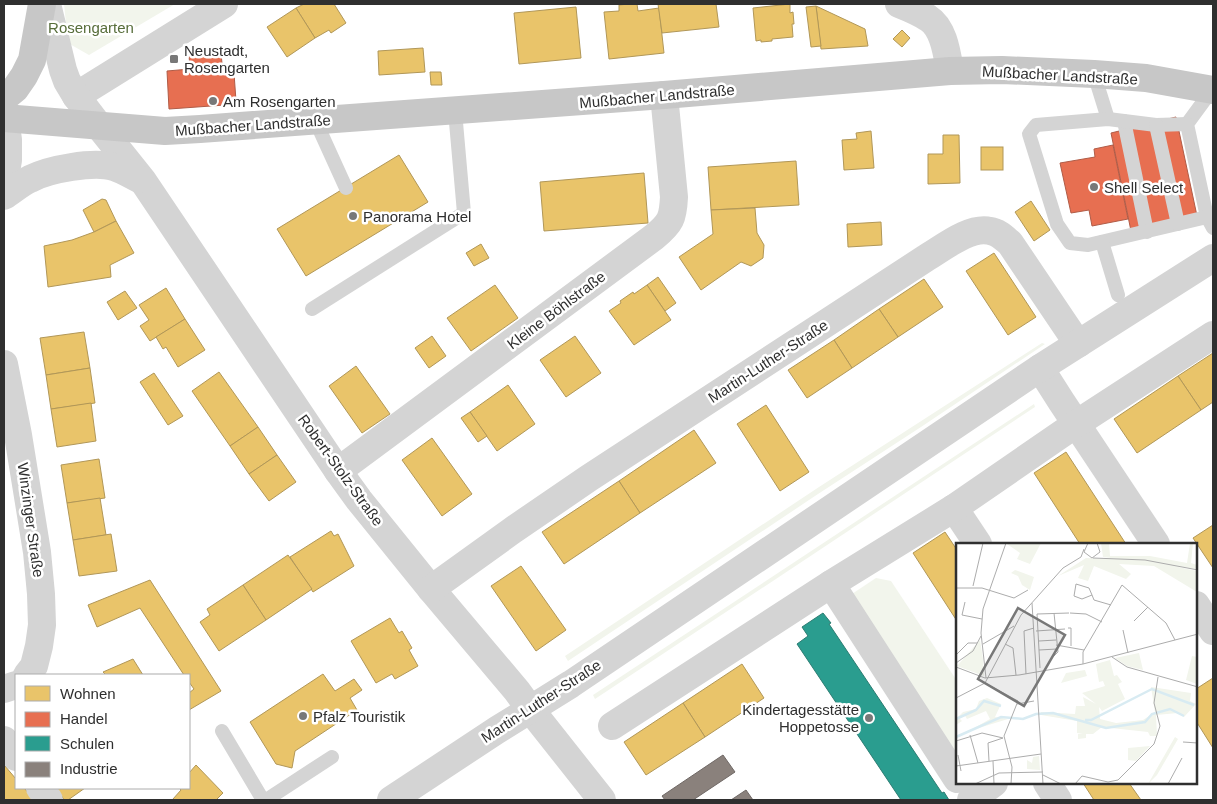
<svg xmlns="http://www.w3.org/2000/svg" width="1217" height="804" font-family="Helvetica,sans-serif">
	<rect width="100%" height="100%" fill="#fff"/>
	<g fill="#f2f5ec">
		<polygon points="64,4 175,4 89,55 68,43"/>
		<polygon points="1042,343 1045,344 921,427 818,494 568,661 565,656 819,487"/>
		<polygon points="1034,404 1035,407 595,699 593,695"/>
		<polygon points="876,578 891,581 957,681 957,754 849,596"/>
	</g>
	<g fill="#e9c46a" stroke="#b19758">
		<polygon points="304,4 334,4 346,23 331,33 329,30 315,38 296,8"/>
		<polygon points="629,4 637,4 638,11 659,8 664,53 609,59 604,12 619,11 619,5"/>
		<polygon points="658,4 716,4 719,27 662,33"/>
		<polygon points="790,4 790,13 793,12 794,24 792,24 793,37 772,39 772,41 761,42 761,40 756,41 753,8"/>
		<polygon points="816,6 865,29 868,46 821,49"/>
		<polygon points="816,6 821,46 811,47 806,7"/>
		<polygon points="576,7 581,58 519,64 514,13"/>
		<polygon points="296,8 315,38 287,57 267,27"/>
		<polygon points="902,30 910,38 902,47 893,39"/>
		<polygon points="423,48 425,72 379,75 378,51"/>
		<polygon points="430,72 441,72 442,85 431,85"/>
		<polygon points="871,131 874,168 844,170 842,140 857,139 856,133"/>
		<polygon points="943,135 959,135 960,183 928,184 928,154 943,154"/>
		<rect x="981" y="147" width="22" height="23"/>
		<polygon points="399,155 428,202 306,276 277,229"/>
		<polygon points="796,161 799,205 711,210 708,167"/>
		<polygon points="644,173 648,223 544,231 540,182"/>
		<polygon points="102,199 106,200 116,221 94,232 83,210"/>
		<polygon points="1031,201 1050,230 1034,241 1015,212"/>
		<polygon points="755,208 757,233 764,245 763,258 751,266 741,262 701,290 679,257 713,234 711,210"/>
		<polygon points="116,221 134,253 110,265 111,277 48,287 44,246 72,240 94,232"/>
		<polygon points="881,222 882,245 848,247 847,224"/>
		<polygon points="481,244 489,258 474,266 466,253"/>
		<polygon points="994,253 1036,317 1008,335 966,271"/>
		<polygon points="658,277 676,303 665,311 647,285"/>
		<polygon points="924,279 943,307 898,337 879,309"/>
		<polygon points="495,285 518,318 471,351 447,318"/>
		<polygon points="647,285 671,320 634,345 609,311 621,303 620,301 633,292 634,294"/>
		<polygon points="166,288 185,319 150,341 140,326 149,320 139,305"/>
		<polygon points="125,291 137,308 118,320 107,302"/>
		<polygon points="879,309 898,337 852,368 834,340"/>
		<polygon points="185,319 205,350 178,367 166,347 163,349 156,337"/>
		<polygon points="84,332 90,368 46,375 40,338"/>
		<polygon points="432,336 446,356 429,368 415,348"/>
		<polygon points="575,336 601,373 566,397 540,360"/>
		<polygon points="834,340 852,368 807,398 788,370"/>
		<polygon points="1213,353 1213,402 1201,410 1178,376"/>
		<polygon points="356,366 390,414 362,433 329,386"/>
		<polygon points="90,368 95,403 51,409 46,375"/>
		<polygon points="219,372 258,427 230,446 192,391"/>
		<polygon points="154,373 183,416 168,425 140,382"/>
		<polygon points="1178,376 1201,410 1137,453 1114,419"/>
		<polygon points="508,385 535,424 497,451 470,412"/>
		<polygon points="91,403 96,441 57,447 51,409"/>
		<polygon points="766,405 809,472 780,491 737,424"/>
		<polygon points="470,412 487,436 478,442 461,418"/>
		<polygon points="258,427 277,455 249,474 230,446"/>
		<polygon points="694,430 716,463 640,513 619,481"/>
		<polygon points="432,438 472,494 442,516 402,460"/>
		<polygon points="1066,452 1126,544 1080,544 1034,473"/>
		<polygon points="277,455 296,482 269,501 249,474"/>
		<polygon points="99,459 105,498 67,503 61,465"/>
		<polygon points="619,481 640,513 564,564 542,532"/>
		<polygon points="100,498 106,535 73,540 67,503"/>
		<polygon points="1213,525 1213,568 1193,538"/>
		<polygon points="331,531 334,536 338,534 354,566 313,592 290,557"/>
		<polygon points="945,532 957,550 957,621 913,553"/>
		<polygon points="111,534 117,571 79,576 73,540"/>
		<polygon points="288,555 312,589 266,620 243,585"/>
		<polygon points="521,566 566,630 536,651 491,586"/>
		<polygon points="150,580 221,691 189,710 189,693 194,689 189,682 189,675 184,675 140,608 97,627 88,605"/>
		<polygon points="243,585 266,620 219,651 200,622 210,615 207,609"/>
		<polygon points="390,618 399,633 402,631 412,648 409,650 418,666 395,679 392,674 376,683 351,641"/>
		<polygon points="133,659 143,675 106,675 103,672"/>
		<polygon points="742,664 764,698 705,737 683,703"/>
		<polygon points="323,674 335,691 354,679 362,690 350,698 357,710 295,751 292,768 276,764 250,722"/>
		<polygon points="1213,678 1213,748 1196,721 1196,689"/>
		<polygon points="683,703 705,737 646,775 624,742"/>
		<polygon points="196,765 223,793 216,800 174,800 173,799 181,790 179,788 189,788 189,773"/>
		<polygon points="5,766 16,779 16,788 24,788 35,800 4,800 4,767"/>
		<polygon points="1083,783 1129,783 1141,800 1094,800"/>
		<polygon points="57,788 85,788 68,800 64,800"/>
	</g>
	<g fill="#e76f51" stroke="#b05c47">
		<polygon points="221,53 223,74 234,73 236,101 225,101 225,105 169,109 167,71 190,69 189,55"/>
		<polygon points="1176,117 1197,216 1131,231 1111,133"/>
		<polygon points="1113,145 1128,219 1092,226 1089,210 1071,213 1060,163 1095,157 1094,149"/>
	</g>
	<polygon fill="#2a9d8f" stroke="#2c7c72" points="823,613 831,623 829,624 942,793 944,792 949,800 901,800 797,644 808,636 802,627"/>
	<g fill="#8a817c" stroke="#6f6865">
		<polygon points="723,755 735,772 693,800 665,800 662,796"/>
		<polygon points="746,790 753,800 731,800"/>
	</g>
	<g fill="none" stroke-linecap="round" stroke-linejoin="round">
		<g stroke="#d4d4d4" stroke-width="14">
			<polyline points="1094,74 1108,119"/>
			<polyline points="1212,90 1187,124 1207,217 1213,228"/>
			<polyline points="1124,121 1147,232"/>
			<polyline points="316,122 346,188"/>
			<polyline points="1187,124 1156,125 1108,119 1036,125 1029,134 1057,224 1070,243 1088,245 1207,217"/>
			<polyline points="1156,125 1178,224"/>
			<polyline points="1102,242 1118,295"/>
			<polyline points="312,309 464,213 455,111"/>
			<polyline points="222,731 263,800"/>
			<polyline points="266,800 332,757"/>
		</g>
		<g stroke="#d4d4d4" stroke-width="28">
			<path d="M899 4C909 8 919 12 928 18 944 28 947 54 950 71"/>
			<polyline points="76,96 224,4"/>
			<polyline points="99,126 143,181 338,471 359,500 431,589 517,691 530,709 602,800"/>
			<polyline points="4,183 8,160 8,140 5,118"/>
			<path d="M4 196C12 191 21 183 30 179 49 169 94 161 114 167 123 170 131 175 139 179"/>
			<polyline points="4,364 18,435 37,552 41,594 42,625 39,646 34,666 27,675"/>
			<polyline points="1040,368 1061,401 1156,544"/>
			<path d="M338 471 654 237C671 223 673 218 674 197L664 95"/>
			<polyline points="954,508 978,544"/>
			<polyline points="831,584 957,779"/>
			<path d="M431 589 513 530 589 478 926 258C943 248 970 226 990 231 998 232 1004 238 1010 243L1078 344"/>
			<polyline points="1196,605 1213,631"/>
			<polyline points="4,689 16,685"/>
			<polyline points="612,726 831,584 954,508 1076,424 1213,335"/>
			<polyline points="4,740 16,757"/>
			<polyline points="1047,783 1058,800"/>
			<polyline points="40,788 49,800"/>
			<polyline points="971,800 994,783"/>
		</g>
		<g stroke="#d4d4d4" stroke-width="28">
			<polyline points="47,4 63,70 67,81 76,96 99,126"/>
			<polyline points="391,800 497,730 571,684 1040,368 1213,258"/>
		</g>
		<g stroke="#c7c7c7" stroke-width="28">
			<polyline points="4,98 15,89 24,76 32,60 42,4"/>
			<polyline points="4,118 165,131 200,129 664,95 950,71 1002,70 1094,74 1146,78 1213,90"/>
		</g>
	</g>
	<g fill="#787878" stroke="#fff" stroke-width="2">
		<rect x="169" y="54" width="10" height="10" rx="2.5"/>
		<circle cx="213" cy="101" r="5"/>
		<circle cx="1094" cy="187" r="5"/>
		<circle cx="353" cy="216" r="5"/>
		<circle cx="303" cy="716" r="5"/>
		<circle cx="869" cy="718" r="5"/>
	</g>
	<g text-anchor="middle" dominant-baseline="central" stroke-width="5" stroke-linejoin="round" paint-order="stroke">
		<g font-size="15" fill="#576d3a" stroke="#fff">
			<text x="91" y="27">Rosengarten</text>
		</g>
		<g font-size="15" fill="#2f2f2f" stroke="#fff" text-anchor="start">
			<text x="184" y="50">Neustadt,<tspan x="184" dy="17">Rosengarten</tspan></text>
			<text x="223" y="101">Am Rosengarten</text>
			<text x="1104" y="187">Shell Select</text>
			<text x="363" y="216">Panorama Hotel</text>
			<text x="859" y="709" text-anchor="end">Kindertagesstätte<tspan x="859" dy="17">Hoppetosse</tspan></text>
			<text x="313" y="716">Pfalz Touristik</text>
		</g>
		<g font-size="15" fill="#2f2f2f" stroke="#fff">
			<text transform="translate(1060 75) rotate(3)">Mußbacher Landstraße</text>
			<text transform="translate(657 96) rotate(-5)">Mußbacher Landstraße</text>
			<text transform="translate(253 125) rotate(-4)">Mußbacher Landstraße</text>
			<text transform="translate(556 310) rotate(-37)">Kleine Böhlstraße</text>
			<text transform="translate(768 361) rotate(-33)">Martin-Luther-Straße</text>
			<text transform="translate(341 470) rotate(54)">Robert-Stolz-Straße</text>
			<text transform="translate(31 520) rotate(82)">Winzinger Straße</text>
			<text transform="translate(541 701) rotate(-33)">Martin-Luther-Straße</text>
		</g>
	</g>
	<g transform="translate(956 543)">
		<rect width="241" height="241" fill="#fff"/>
		<path d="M85 0 74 21 61 16 64 10 51 1ZM145 0H153L154 13H194L231 20 234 0H237L235 20 241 22V26L147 14ZM130 15 189 17 241 28V49L198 23 163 21 175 31 170 36 138 23 132 38 122 35 128 22 102 33ZM59 27 78 34 74 47 66 42 62 33 55 30ZM24 97 27 116 28 133 1 123ZM183 110 187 127 171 123 159 115ZM236 113 241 114V141L230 137ZM154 117 158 133 161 132 166 139 162 141 169 156 146 168 143 164 144 176 160 180 187 177 199 169 195 144 235 150 234 158 240 161 228 174 222 170 200 172 201 193H194L192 189 146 184 137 191H130V195L122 196V191H127L121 190V178L85 172V169L119 171 120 163H129L127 154 140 161 126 150 149 143 147 138 143 139 140 121ZM129 127 131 133 105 140 110 130ZM31 155 45 161 39 174 52 176 13 188 34 176 30 168 11 176 8 171 3 175 6 178 0 182V176L7 169 20 166 23 158ZM219 194 222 196 201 232 192 241ZM194 203 180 218 172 217V205ZM83 213 84 227 71 226V217L76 220 77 214Z" fill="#f2f5ec"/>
		<path fill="none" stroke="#d8ebf2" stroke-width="2.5" d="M0 176 20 167 28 158 45 163M129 177H135L196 146 238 162M0 194 45 174 67 176 80 171 97 170 150 185 189 179 196 171 214 166 228 173"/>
		<path fill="none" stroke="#acacac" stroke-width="1" d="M132 0 128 9 136 15 144 9 141 0M137 15 189 17 242 27M17 43 27 0M0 45H26L58 55 72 47M136 52 126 56 118 53 120 41 133 45 136 52 138 57 155 62M9 59 6 72 26 76M76 60 87 241M114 70 130 71 146 79M178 78 192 64M112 85H115V103M167 87 172 110M80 88 109 86M83 98 100 97M27 101 58 83M49 101 57 105 60 132M100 102 128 107M83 107 101 106M0 112 12 100H21M98 113 102 109 98 70M156 114 171 124 242 144M0 120 17 108 25 93M127 121V109L166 42 210 80 219 97M0 124 29 135 63 132 127 121 242 91M84 125 81 71 113 70M70 131 68 88 78 85M30 135 25 90 27 66 50 0M29 140 62 158 48 193 56 224 55 241M0 155 29 140 65 72 107 25 125 14 128 6M61 161 78 158M14 192 22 220M0 198 26 190 47 195M227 199 242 200M2 212 5 228M33 218 32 200 47 195M37 218 38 241M0 223 85 211M87 232 105 241M19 241 43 230 87 229M119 241 126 233 152 239 162 237 198 201 204 183 198 160 202 134M212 241 226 215"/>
		<path fill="#787878" fill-opacity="0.15" stroke="#787878" stroke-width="2.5" d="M62 65 109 92 68 163 22 136Z"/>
		<rect width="241" height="241" fill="none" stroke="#2f2f2f" stroke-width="2.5"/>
	</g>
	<rect width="1217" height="804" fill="none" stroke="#2f2f2f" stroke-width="10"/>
	<rect x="15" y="674" width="175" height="115" fill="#ffffff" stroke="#acacac"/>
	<rect x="25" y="686" width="25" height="15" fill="#e9c46a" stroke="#acacac"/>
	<text x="60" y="699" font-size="15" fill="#2f2f2f">Wohnen</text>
	<rect x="25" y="712" width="25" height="15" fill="#e76f51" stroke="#acacac"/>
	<text x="60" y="724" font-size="15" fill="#2f2f2f">Handel</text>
	<rect x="25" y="736" width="25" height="15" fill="#2a9d8f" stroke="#acacac"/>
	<text x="60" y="749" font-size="15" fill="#2f2f2f">Schulen</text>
	<rect x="25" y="762" width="25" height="15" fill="#8a817c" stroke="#acacac"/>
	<text x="60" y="774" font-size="15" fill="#2f2f2f">Industrie</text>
</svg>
